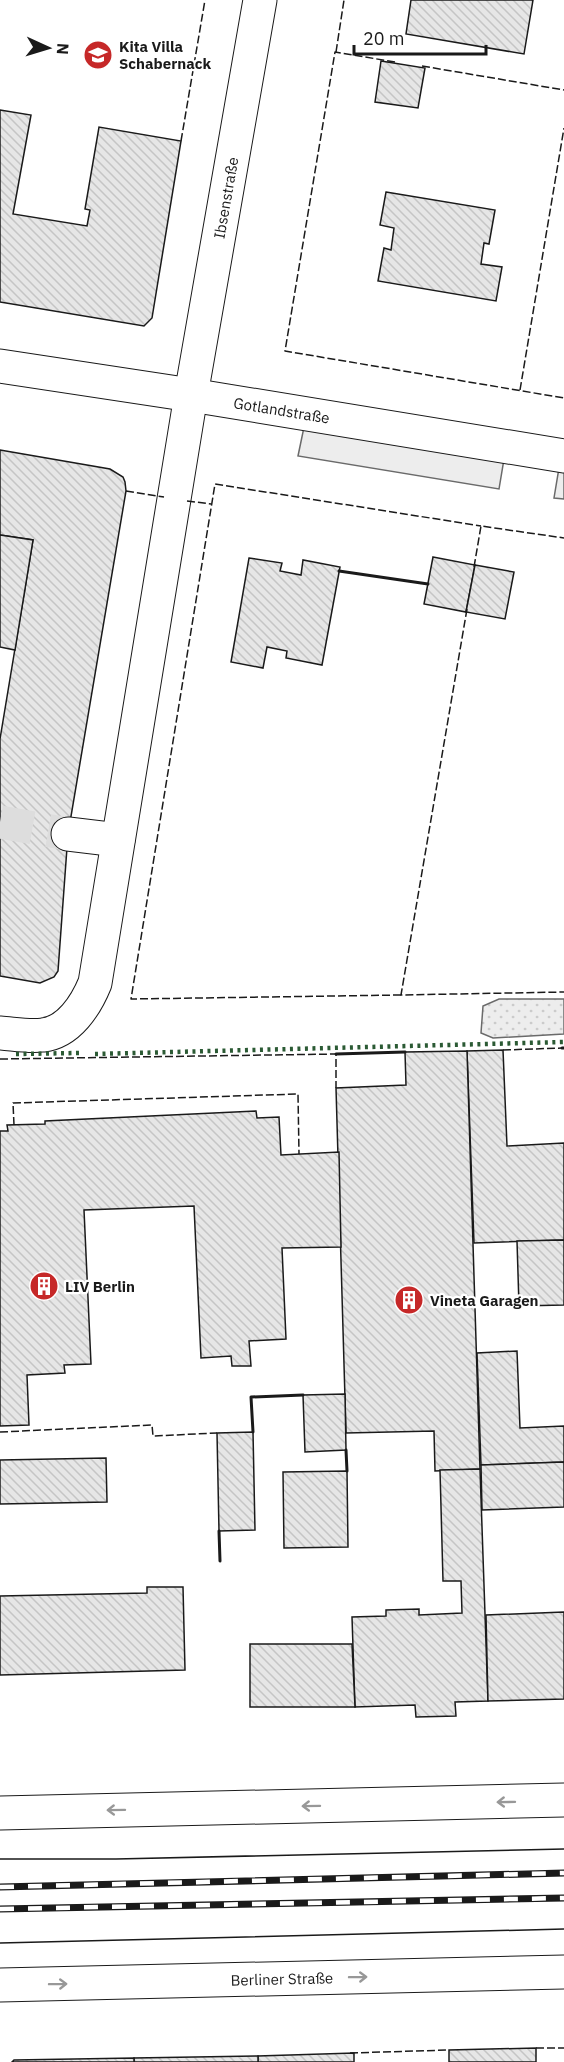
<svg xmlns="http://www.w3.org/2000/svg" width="564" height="2062" font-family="'IBM Plex Sans',sans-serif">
	<defs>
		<pattern id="park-dots" width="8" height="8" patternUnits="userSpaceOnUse" patternTransform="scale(1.5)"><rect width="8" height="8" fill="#ededed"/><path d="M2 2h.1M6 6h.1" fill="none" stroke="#cbcbcb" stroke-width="1.8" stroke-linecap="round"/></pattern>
		<pattern id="building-back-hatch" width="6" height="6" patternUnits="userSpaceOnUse" patternTransform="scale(1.5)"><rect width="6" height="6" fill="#e6e6e6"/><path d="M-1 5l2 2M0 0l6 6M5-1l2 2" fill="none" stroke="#c5c5c5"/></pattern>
	</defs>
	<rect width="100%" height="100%" fill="#fff"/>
	<g fill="#ededed" stroke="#6a6a6a" stroke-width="1.5">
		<polygon points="304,427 504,459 499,489 298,456"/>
		<polygon points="559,468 564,469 564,499 554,498"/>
	</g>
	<polygon fill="url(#park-dots)" stroke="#6a6a6a" stroke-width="1.5" points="499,999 564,999 564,1034 493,1038 481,1033 483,1006"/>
	<g fill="url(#building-back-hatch)" stroke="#1a1a1a" stroke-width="1.5">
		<polygon points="411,0 533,0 524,54 406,34"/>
		<polygon points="381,61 425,68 418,108 375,102"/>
		<polygon points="0,110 31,115 13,214 87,226 90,210 85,209 99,127 181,141 152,318 144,326 0,302"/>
		<polygon points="386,192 495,210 489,244 484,243 481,264 502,267 496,301 378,281 384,248 391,250 394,228 380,225"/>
		<polygon points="0,450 110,469 123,477 125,482 126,491 68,834 58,971 54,977 40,983 0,976 0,739 33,540 0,535"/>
		<polygon points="0,535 33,540 15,650 0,647"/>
		<polygon points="433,557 475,565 466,612 424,604"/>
		<polygon points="249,558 282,563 280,571 301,575 303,560 340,567 322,665 286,658 287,651 267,647 263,668 231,662"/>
		<polygon points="475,565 514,572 505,619 466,612"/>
		<polygon points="503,1050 507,1146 564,1143 564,1240 474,1243 467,1051"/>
		<polygon points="467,1051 480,1469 435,1471 434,1431 346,1433 336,1088 406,1085 405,1052"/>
		<polygon points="256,1111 257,1118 279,1117 281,1155 339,1152 341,1247 282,1248 286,1339 249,1341 251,1366 232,1366 231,1356 201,1358 194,1206 84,1210 91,1364 64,1365 65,1373 27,1375 29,1425 0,1426 0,1131 8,1131 7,1125 45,1124 45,1121"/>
		<polygon points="564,1240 564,1305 519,1306 517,1241"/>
		<polygon points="517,1351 520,1428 564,1426 564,1462 481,1465 477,1353"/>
		<polygon points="345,1394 346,1450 305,1452 303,1395"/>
		<polygon points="253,1432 255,1530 219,1531 217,1433"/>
		<polygon points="106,1458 107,1502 0,1504 0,1460"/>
		<polygon points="564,1462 564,1507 482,1510 481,1465"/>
		<polygon points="480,1469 488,1701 455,1702 456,1716 416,1717 415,1705 355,1707 352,1617 386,1616 386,1610 419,1609 419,1615 462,1613 461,1581 443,1581 440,1470"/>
		<polygon points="347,1471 348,1547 284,1548 283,1472"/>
		<polygon points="147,1587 183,1587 185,1670 0,1675 0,1596 147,1593"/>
		<polygon points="564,1612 564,1699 488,1701 486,1615"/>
		<polygon points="250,1644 352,1644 355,1707 250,1707"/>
		<polygon points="536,2048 536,2062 449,2062 449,2050"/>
		<polygon points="354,2053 354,2062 258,2062 258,2056"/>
		<polygon points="258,2056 258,2062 134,2062 134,2058"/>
		<polygon points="134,2058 134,2062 12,2062 14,2060"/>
	</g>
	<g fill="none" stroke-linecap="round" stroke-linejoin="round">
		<polyline stroke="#ddd" stroke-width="33" stroke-dasharray="33 16" stroke-linecap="butt" points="0,822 68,834"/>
		<g stroke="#1a1a1a" stroke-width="35">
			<g id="minor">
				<path id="s1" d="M0 366 191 395 564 456"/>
				<polyline points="68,834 118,840"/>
				<path id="s2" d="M0 1033C14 1034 30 1037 43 1035 69 1032 86 1005 95 983L191 395 260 0"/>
			</g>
		</g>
		<g stroke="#1a1a1a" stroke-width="35">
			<g id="major">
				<polyline points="0,1813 564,1800"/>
				<path id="s3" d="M0 1985 564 1972"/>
			</g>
		</g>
		<use href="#minor" stroke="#fff" stroke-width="33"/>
		<use href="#major" stroke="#fff" stroke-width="33"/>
		<g stroke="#1a1a1a" stroke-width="1.5">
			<polyline points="0,1859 116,1859 564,1849"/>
			<polyline points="0,1943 564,1929"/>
		</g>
		<g stroke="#1a1a1a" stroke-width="7">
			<g id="rail">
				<polyline points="0,1887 564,1873"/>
				<polyline points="0,1909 564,1898"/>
			</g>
		</g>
		<use href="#rail" stroke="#fff" stroke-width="4.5" stroke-dasharray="14" stroke-linecap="butt"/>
		<g stroke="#2b5a34" stroke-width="4.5" stroke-dasharray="3 4.5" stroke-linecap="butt">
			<polyline points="16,1054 79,1053"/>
			<polyline points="95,1054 564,1042"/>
		</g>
		<g stroke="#1a1a1a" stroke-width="1.5" stroke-dasharray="8 3" stroke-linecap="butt">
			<polyline points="336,52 344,0"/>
			<polyline points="395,62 335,52 285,351 564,398"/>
			<polyline points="422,66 564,90"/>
			<polyline points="181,141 205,0"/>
			<polyline points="520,390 564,128"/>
			<polyline points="126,491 164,497"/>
			<polyline points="187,501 211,504"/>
			<polyline points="474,567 481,526 564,538"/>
			<polyline points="467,609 401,995 564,992"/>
			<polyline points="401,995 131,999 215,484 481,526"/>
			<polyline points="503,1050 562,1048"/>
			<polyline points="0,1059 336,1054 336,1088"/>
			<polyline points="14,1125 13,1103 298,1094 299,1154"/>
			<polyline points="0,1432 152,1425 153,1436 217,1433"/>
			<polyline points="536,2048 564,2048"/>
			<polyline points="350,2053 449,2050"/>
		</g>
		<g stroke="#1a1a1a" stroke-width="3">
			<polyline points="339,571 428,584"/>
			<polyline points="562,1048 564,1048"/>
			<polyline points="336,1054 405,1052"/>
			<polyline points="253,1432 251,1397 303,1395"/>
			<polyline points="346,1450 347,1471"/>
			<polyline points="219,1531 220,1561"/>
		</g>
	</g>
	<defs><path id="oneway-shaft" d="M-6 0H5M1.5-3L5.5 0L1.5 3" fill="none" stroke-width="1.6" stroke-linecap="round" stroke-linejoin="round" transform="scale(1.5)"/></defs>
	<g stroke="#989898">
		<use href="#oneway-shaft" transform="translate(506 1802) rotate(179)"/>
		<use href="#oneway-shaft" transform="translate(311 1806) rotate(179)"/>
		<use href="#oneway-shaft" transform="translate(116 1810) rotate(179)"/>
		<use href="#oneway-shaft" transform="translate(358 1977) rotate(-1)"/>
		<use href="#oneway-shaft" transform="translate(58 1984) rotate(-1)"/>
	</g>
	<defs>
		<g id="school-disc" transform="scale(1.5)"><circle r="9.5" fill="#c62828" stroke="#fff"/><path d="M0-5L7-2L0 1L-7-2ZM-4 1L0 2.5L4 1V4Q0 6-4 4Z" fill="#fff"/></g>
		<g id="building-disc" transform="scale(1.5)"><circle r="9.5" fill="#c62828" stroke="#fff"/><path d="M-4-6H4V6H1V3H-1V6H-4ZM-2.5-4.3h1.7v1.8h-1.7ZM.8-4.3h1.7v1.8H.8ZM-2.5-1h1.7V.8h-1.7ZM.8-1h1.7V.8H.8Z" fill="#fff"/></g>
	</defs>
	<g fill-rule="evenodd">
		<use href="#school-disc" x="98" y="55"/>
		<use href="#building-disc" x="44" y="1286"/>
		<use href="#building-disc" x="409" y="1300"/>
	</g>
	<g text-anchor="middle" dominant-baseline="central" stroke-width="4.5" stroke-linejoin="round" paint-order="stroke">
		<g font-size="15" font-weight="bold" fill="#1a1a1a" stroke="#fff" text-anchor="start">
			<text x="119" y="46">Kita Villa<tspan x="119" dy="17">Schabernack</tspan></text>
			<text x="65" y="1286">LIV Berlin</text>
			<text x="430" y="1300">Vineta Garagen</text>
		</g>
		<g font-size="15" fill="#1a1a1a" stroke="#fff">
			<text stroke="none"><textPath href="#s2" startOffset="916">Ibsenstraße</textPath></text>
			<text stroke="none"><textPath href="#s1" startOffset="285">Gotlandstraße</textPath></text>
			<text stroke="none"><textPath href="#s3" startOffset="282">Berliner Straße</textPath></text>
		</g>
	</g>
	<g transform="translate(48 48) rotate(94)" stroke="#ffffff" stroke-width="4.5" paint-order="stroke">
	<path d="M0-4.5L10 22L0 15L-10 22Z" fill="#1a1a1a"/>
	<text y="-9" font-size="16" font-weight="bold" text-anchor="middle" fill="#1a1a1a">N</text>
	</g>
	<path d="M354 45v9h132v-9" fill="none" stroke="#1a1a1a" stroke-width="3"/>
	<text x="363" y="45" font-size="18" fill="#1a1a1a" stroke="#ffffff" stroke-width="4.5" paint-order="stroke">20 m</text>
</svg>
